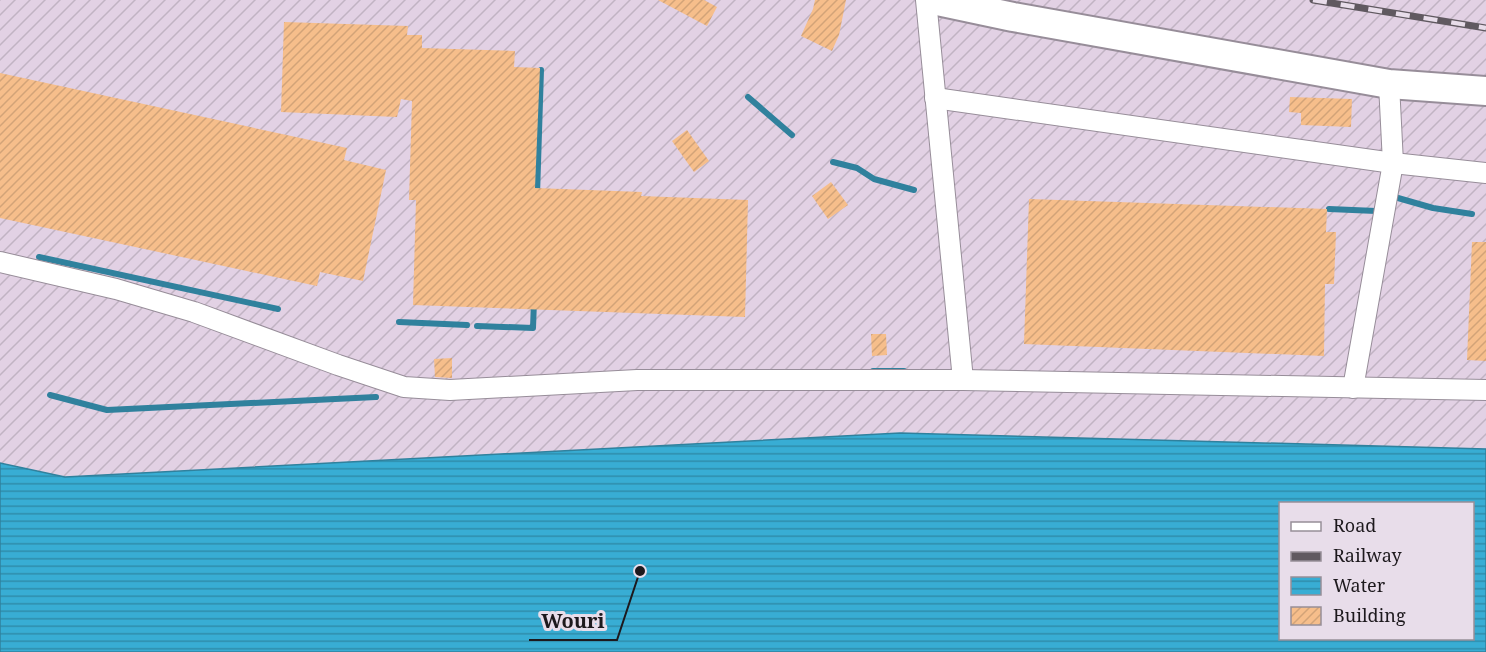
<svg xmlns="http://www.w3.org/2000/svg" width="1486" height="652" font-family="'Noto Serif',serif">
	<defs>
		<pattern id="industrial-furrows" width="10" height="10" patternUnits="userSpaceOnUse" patternTransform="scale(1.5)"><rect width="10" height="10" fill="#e2d1e4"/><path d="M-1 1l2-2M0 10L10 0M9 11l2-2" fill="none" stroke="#c1b3c3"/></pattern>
		<pattern id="water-rules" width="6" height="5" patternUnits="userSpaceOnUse" patternTransform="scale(1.5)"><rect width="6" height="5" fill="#38add4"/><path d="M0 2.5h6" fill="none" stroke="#2f8cab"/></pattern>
		<pattern id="building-hatch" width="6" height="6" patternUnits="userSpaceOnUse" patternTransform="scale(1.5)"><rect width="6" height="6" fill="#f6be8b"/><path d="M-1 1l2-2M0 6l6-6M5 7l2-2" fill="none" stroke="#d2a378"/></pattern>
	</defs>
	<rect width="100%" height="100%" fill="#e8ddea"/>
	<polygon fill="url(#industrial-furrows)" points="0,0 1486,0 1486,449 900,433 65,477 0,463"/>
	<path fill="url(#water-rules)" stroke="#30819d" stroke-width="1.5" fill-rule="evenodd" d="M900 433 1486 449V652H0V463L65 477ZM1280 504H1472V638H1280Z"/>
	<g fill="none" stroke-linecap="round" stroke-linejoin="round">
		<g stroke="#30819d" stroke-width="6">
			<polyline points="748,97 792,135"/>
			<polyline points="833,162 857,168 874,179 914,190"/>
			<polyline points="537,195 541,70"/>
			<polyline points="1391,196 1433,208 1472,214"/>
			<polyline points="1329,209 1376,211"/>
			<polyline points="39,257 278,309"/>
			<polyline points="399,322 467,325"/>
			<polyline points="477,326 533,328 534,301"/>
			<polyline points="873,371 904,371"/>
			<polyline points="50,395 107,410 376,397"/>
		</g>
	</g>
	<g fill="url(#building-hatch)">
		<polygon points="658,0 704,0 717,7 707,26"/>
		<polygon points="815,0 846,0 839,35 832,51 801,36 813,9"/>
		<polygon points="284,22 408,26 407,35 422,35 422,48 515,51 514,67 540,68 535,188 642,192 641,196 748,200 745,317 413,305 416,200 409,200 412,101 401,99 397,117 281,112"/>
		<polygon points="0,73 347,148 344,160 386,170 363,281 320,272 317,286 0,218"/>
		<polygon points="1290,97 1352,99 1351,127 1301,125 1301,113 1289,112"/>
		<polygon points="687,130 709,161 694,172 672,141"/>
		<polygon points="831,182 848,205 828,219 812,196"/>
		<polygon points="1029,199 1327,209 1326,232 1336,232 1334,284 1325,284 1324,356 1024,344"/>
		<polygon points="1472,242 1486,242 1486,361 1467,360"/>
		<polygon points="871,334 886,334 887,355 872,356"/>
		<polygon points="452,358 452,378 435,377 434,359"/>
	</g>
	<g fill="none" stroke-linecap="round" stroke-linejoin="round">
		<g stroke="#978d99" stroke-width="22">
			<g id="street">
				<polyline points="926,0 963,380"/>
				<polyline points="935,98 1393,163 1486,173"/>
				<polyline points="0,262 116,289 194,312 338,365 404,387 450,390 637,380 963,380 1486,390"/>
				<polyline points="1353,388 1393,163 1389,84"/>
			</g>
		</g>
		<g stroke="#978d99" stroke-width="32">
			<polyline id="secondary" points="933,0 1013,17 1389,84 1486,91"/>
		</g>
		<use href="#street" stroke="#fff" stroke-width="20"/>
		<use href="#secondary" stroke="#fff" stroke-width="28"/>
		<g stroke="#605960" stroke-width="7">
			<polyline id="rail" points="1313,0 1486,28"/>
		</g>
		<use href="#rail" stroke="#e8ddea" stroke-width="4.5" stroke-dasharray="14" stroke-linecap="butt"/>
	</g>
	<path fill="none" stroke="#1d191d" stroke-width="2" d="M640 571L617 640H529"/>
	<circle fill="#1d191d" stroke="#e8ddea" stroke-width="2" cx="640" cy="571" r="6"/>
	<g font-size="20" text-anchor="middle" font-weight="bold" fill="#1d191d" stroke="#e8ddea" stroke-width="6" stroke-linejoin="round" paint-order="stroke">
		<text x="573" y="628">Wouri</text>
	</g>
	<rect x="1279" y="502" width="195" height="138" fill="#e8ddea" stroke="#978f98" stroke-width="1.5"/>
	<rect x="1291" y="522" width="30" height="9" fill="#ffffff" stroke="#978f98" stroke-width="1.5"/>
	<text x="1333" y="532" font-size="18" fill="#1d191d">Road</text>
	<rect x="1291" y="552" width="30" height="9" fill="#605960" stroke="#978f98" stroke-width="1.5"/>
	<text x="1333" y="562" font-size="18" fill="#1d191d">Railway</text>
	<rect x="1291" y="577" width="30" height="18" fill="url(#water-rules)" stroke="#978f98" stroke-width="1.5"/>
	<text x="1333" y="592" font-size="18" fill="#1d191d">Water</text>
	<rect x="1291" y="607" width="30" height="18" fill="url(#building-hatch)" stroke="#978f98" stroke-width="1.5"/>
	<text x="1333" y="622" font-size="18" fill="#1d191d">Building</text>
</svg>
